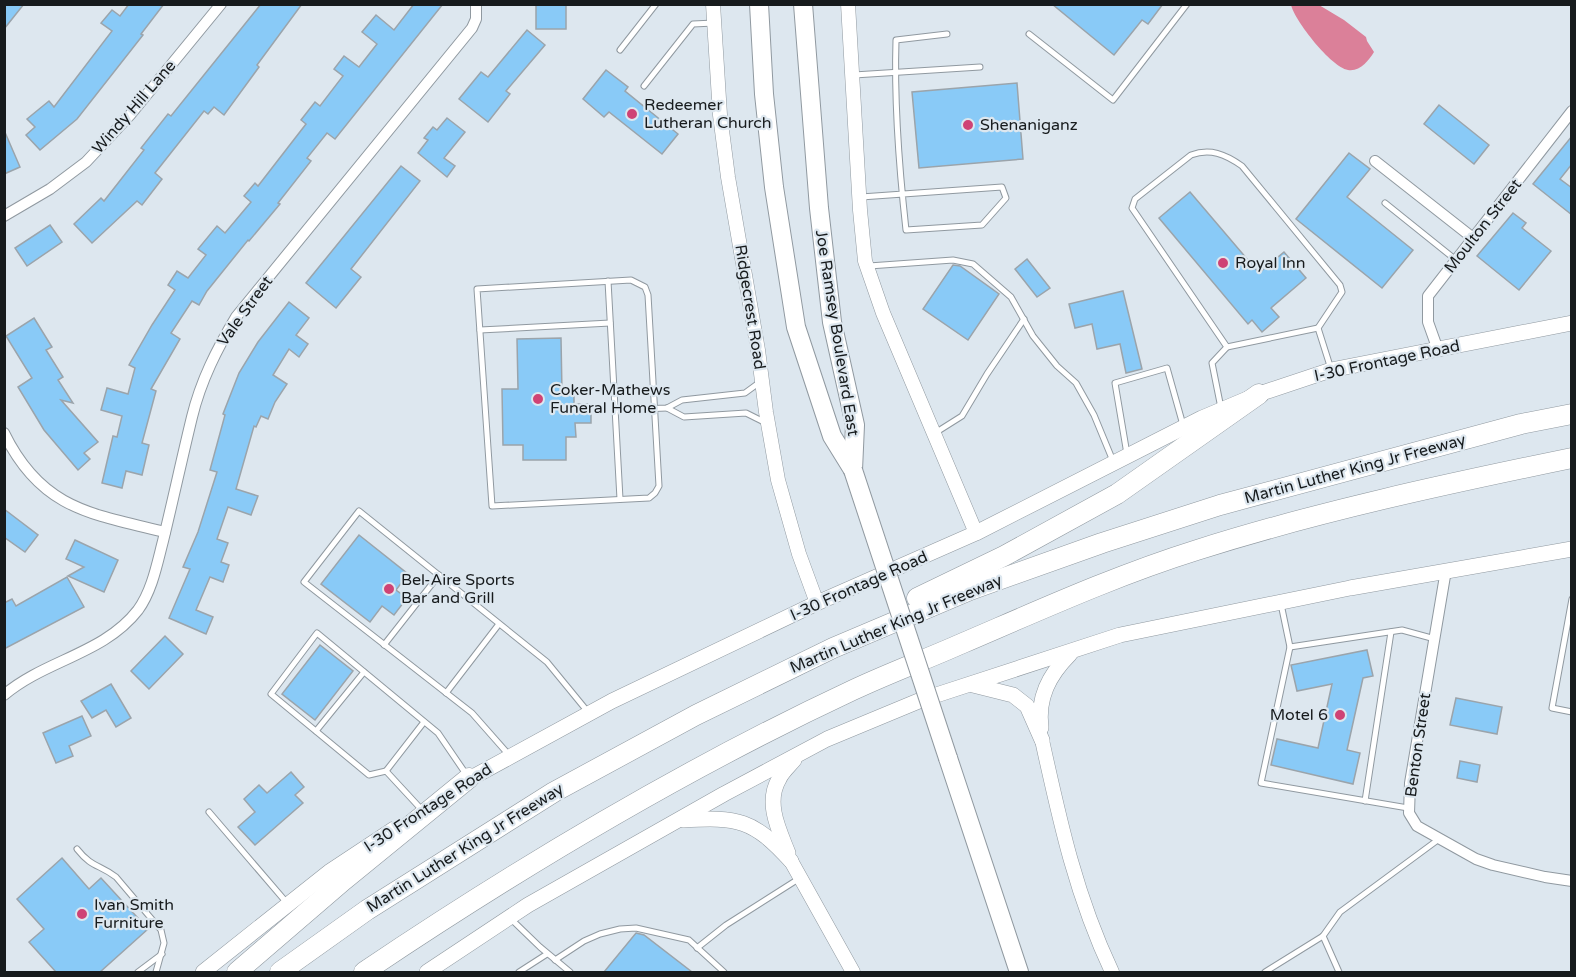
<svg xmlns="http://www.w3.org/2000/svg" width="1576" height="977" font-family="'Varela Round',sans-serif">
	<rect width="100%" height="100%" fill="#dde7ef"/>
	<path fill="#db8099" d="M1291 5H1319L1344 20 1366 37 1367 41 1374 52C1369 60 1360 72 1348 70 1331 67 1295 21 1291 5Z"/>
	<g fill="#89caf7" stroke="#9ba4ab" stroke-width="1.5">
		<polygon points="4,4 24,4 4,29"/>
		<polygon points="129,4 164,4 141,34 143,35 77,119 40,150 26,135 35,127 27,119 49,101 54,107 112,31 101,23 112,10 120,16"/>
		<polygon points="261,4 302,4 257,65 259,67 224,115 214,107 208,114 204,111 155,173 162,179 142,205 137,201 92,243 74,224 101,198 104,201 144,150 141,148 168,114 171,116"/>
		<polygon points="414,4 443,4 335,139 327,133 307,158 311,161 278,203 280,204 249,241 248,240 207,291 199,305 192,301 171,333 180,339 151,389 156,391 142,443 149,445 142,475 126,471 122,488 102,483 113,436 117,437 122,416 101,410 107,388 128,394 135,368 129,365 152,325 175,290 168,285 177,271 188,278 206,255 198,249 217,226 225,233 251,202 244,196 255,183 258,186 306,124 301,120 315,102 320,106 343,76 334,69 344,56 359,67 377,44 362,32 376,15 394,30"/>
		<rect x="536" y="4" width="30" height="25"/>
		<polygon points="1052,4 1163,4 1148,24 1142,20 1114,55"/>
		<polygon points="527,30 545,45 506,91 510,94 488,122 459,99 481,72 488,77"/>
		<polygon points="606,70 628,87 625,91 678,134 662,154 609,112 604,117 583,99"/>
		<polygon points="1017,83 1023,159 919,168 912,92"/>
		<polygon points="1439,105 1489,145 1474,164 1424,124"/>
		<polygon points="447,118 465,132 444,158 455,166 447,177 418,153 428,140 424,138 433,127 437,130"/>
		<polygon points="4,130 20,167 4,174"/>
		<polygon points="1572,136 1572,164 1560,179 1572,188 1572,215 1533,184"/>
		<polygon points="1349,153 1370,169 1347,197 1413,250 1382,288 1296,219"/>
		<polygon points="401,166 420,181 351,269 361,277 336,308 306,283"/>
		<polygon points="1190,192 1259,273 1284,252 1306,278 1271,308 1279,317 1262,332 1252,320 1248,324 1159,218"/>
		<polygon points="1513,213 1526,223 1522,228 1551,251 1519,290 1477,256"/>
		<polygon points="50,225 62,242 27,266 15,248"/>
		<polygon points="1027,259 1050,288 1037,297 1015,269"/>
		<polygon points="953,265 960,266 999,294 968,340 923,309"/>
		<polygon points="1123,291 1142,369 1126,373 1120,344 1097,349 1092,324 1075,328 1069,304"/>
		<polygon points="289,302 309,318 296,335 308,344 299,357 289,349 273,375 287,384 275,402 268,419 261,416 256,427 254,426 236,489 258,496 251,515 228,507 217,539 228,543 221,562 229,565 223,582 210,577 196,610 213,617 206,634 169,618 190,569 183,567 198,532 217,472 210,470 225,415 223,414 239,373 258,342"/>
		<polygon points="34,318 52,347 46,350 63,377 58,380 73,403 61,400 98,442 84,453 90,459 78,470 44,430 18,387 32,378 6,336"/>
		<polygon points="561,338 562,393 574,393 574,404 591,404 591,423 575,423 576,437 566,437 566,460 523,460 523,445 503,445 502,389 518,389 517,339"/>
		<polygon points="4,509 38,535 25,552 4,537"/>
		<polygon points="359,535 408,574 396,590 407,598 394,615 382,606 370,622 321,584"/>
		<polygon points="75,540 118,560 104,592 68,576 84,567 66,559"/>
		<polygon points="67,577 84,607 4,649 4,603 12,599 16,606"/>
		<polygon points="165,636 183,654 149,689 131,671"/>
		<polygon points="320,645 353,671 315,720 282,694"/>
		<polygon points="1367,650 1373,676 1363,678 1347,750 1360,753 1353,784 1271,765 1277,739 1318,748 1332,684 1297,691 1291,665"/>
		<polygon points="111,684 131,718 116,727 106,710 92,718 81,701"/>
		<polygon points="1456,698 1502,707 1497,734 1450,725"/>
		<polygon points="82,716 91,736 69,746 73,756 56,763 43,733"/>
		<polygon points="1460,761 1480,765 1477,782 1457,778"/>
		<polygon points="291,772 304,787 295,795 303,803 255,845 238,827 255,812 244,799 259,785 267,793"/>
		<polygon points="62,858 89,889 101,878 148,929 100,972 56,972 29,942 44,929 17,899"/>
		<polygon points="636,933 644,935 692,972 604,972"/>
	</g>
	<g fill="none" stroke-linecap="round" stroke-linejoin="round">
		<g stroke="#9099a0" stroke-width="7">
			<g id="service">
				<polyline points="1029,34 1113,100 1187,4"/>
				<polyline points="620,50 656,4"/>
				<polyline points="854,75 980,67"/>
				<polyline points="644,86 693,24 714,23"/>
				<path d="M861 197 1002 187 1006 198 982 225 906 230C899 167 894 103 896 40L947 34"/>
				<polyline points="1385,203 1456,260"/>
				<polyline points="869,266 953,260 973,264 1011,297 1033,336 1057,366 1076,383 1094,415 1113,461"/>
				<polygon points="631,280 645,287 648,295 659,486 655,493 649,498 492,506 477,289"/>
				<polyline points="608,281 620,499"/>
				<polyline points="480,330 610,323"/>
				<polyline points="1227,347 1318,328"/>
				<polyline points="667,408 684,417 746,413 766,423"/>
				<path d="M1221 408 1212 363 1227 347 1132 208 1135 199 1191 155C1210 148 1225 154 1242 166L1340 285 1342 292 1318 328 1331 369"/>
				<polyline points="615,410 667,408 682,400 745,393 760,382"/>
				<polyline points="935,433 962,416 987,374 1024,319"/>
				<polyline points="1127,454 1115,383 1167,368 1183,425"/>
				<polyline points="1572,599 1552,708 1572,712"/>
				<polyline points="1281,604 1290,647 1261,783 1408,808"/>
				<polyline points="384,645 439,575"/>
				<polyline points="1290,647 1402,630 1435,639"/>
				<polyline points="446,693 499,624"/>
				<polyline points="316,731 364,672"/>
				<polyline points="509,755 472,713 304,582 359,511 547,662 588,712"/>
				<polyline points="386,771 424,722"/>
				<polyline points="1365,801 1391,632"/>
				<polyline points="422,810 386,771 369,775 271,694 317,633 438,733 466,774"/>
				<polyline points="209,812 287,903"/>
				<path d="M77 849C92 868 99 864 116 877L161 930 164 943 156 972"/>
				<polyline points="511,919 540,947 570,972"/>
				<polyline points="1323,936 1339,972"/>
				<polyline points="697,948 726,925 800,878"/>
				<polyline points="555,960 584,941 600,934 620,929 636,928 689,940 724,972"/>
				<polyline points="138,972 162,954"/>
				<polyline points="519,972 547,954"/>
				<polyline points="1265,972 1323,936 1340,912 1439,839"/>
			</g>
		</g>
		<g stroke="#9099a0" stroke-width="12">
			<g id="minor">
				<polyline points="1375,161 1473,238"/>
				<polyline points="4,216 50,189 86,162 130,115 221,4"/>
				<polyline points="1438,350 1428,322 1428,296 1572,111"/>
				<path d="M4 433C41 509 91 514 165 532"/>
				<polyline points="1446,570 1410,783 1409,813 1417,826 1476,859 1493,865 1545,877 1572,881"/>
				<path d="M4 695C45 660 104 654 138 610 152 591 157 564 163 541 173 500 182 458 192 417 201 380 217 349 236 317L472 28 476 19V4"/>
			</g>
		</g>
		<g stroke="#9099a0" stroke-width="15">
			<g id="tertiary">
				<polyline points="713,4 720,115 728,177 758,350 766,412 778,480 799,554 817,603"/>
				<polyline points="848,4 860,210 865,261 883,313 976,533"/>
				<path d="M1042 740C1060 822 1076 896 1112 972"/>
				<polyline points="791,861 853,972"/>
			</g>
		</g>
		<g stroke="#9099a0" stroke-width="16">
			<g id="secondary">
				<polyline points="973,685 1013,695 1027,706 1042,740"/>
				<path d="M1041 728C1037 698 1049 675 1070 654"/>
				<polyline points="462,783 612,701 817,603 976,533 1202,418 1259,394 1331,370 1572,323"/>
				<path d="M683 820C738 817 753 819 791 861"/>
				<path d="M788 853C779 830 765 803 779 779 782 772 789 766 794 760"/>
				<polyline points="203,972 329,872 394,829"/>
				<polyline points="427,972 528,905 724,794 827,739 921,700 1120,635 1350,588 1572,549"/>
			</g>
		</g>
		<g stroke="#9099a0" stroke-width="20">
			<g id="trunk">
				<polyline points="759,4 764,94 774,187 796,327 832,436 853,470"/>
				<polyline points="803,4 819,208 832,322 855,425 853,470"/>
				<polyline points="948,758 1019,972"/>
			</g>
		</g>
		<g stroke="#9099a0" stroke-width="21">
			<g id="motorway">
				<polyline points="917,598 1004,556 1117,494 1259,394"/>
				<polyline points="237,972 344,880 469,778"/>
				<polyline points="280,972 367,910 554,792 696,715 833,648 970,590 1102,543 1220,505 1521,424 1572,414"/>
				<path d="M364 972C520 867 682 770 853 690 889 673 927 659 963 643 1040 610 1117 575 1197 550 1320 511 1446 484 1572 458"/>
			</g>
		</g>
		<use href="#service" stroke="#fff" stroke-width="5"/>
		<use href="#minor" stroke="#fff" stroke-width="10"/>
		<use href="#tertiary" stroke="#fff" stroke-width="14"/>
		<use href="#secondary" stroke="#fff" stroke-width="15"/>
		<use href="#trunk" stroke="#fff" stroke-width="18"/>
		<use href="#motorway" stroke="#fff" stroke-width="20"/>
		<g stroke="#9099a0" stroke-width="20" stroke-linecap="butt">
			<polyline id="trunk-bridge" points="853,470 948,758"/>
		</g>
		<use href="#trunk-bridge" stroke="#fff" stroke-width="18"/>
	</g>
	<g fill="#cf4375" stroke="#dde7ef" stroke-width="2">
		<circle cx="632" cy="114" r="6"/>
		<circle cx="968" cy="125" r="6"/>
		<circle cx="1223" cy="263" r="6"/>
		<circle cx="538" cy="399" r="6"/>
		<circle cx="389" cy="589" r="6"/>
		<circle cx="1340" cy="715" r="6"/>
		<circle cx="82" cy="914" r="6"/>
	</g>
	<g text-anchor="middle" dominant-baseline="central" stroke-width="4.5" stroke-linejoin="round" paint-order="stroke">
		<g font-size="16" fill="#171b1d" stroke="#dde7ef" text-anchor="start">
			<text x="644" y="105">Redeemer<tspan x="644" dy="18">Lutheran Church</tspan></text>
			<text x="980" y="125">Shenaniganz</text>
			<text x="1235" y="263">Royal Inn</text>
			<text x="550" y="390">Coker-Mathews<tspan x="550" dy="18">Funeral Home</tspan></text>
			<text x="401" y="580">Bel-Aire Sports<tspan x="401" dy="18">Bar and Grill</tspan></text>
			<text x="1328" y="715" text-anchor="end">Motel 6</text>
			<text x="94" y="905">Ivan Smith<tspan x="94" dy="18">Furniture</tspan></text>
		</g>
		<g font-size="16" fill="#171b1d" stroke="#dde7ef">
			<text transform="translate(134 107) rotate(-49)">Windy Hill Lane</text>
			<text transform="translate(1483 226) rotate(-52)">Moulton Street</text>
			<text transform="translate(750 307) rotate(81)">Ridgecrest Road</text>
			<text transform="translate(245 311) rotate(-54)">Vale Street</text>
			<text transform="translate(837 333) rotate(81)">Joe Ramsey Boulevard East</text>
			<text transform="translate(1387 361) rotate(-12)">I-30 Frontage Road</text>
			<text transform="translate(1355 469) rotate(-15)">Martin Luther King Jr Freeway</text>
			<text transform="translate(859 586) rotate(-24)">I-30 Frontage Road</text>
			<text transform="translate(896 624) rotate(-23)">Martin Luther King Jr Freeway</text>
			<text transform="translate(1418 745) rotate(-82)">Benton Street</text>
			<text transform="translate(428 808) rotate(-33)">I-30 Frontage Road</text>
			<text transform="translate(465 848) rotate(-32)">Martin Luther King Jr Freeway</text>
		</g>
	</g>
	<rect width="1576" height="977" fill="none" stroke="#171b1d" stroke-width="12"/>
</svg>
